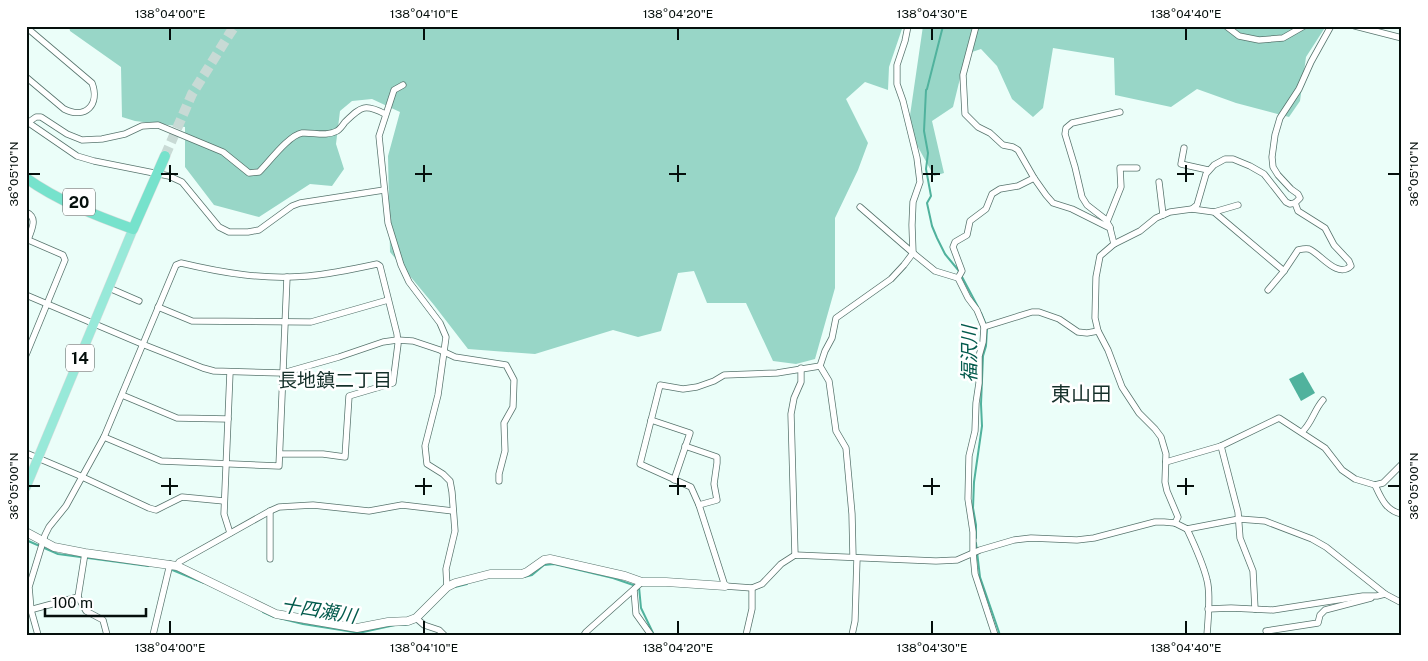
<svg xmlns="http://www.w3.org/2000/svg" width="1428" height="661" font-family="'Public Sans','Noto Sans JP',sans-serif">
	<rect width="100%" height="100%" fill="#ebfef9"/>
	<g fill="#98d6c7">
		<polygon points="69,26 903,26 889,67 888,90 865,82 846,99 868,143 858,170 835,218 835,288 815,359 796,364 773,361 746,303 707,303 694,271 678,273 661,331 638,337 613,330 535,354 468,349 434,305 390,252 388,156 400,112 372,99 352,101 340,111 336,144 344,169 332,186 310,184 259,217 214,205 185,167 185,127 135,121 122,117 121,67 70,31"/>
		<polygon points="923,26 1326,26 1306,57 1300,101 1289,117 1236,103 1197,89 1171,107 1115,95 1114,58 1053,48 1043,108 1033,117 1012,99 997,66 981,49 966,54 953,107 932,121 944,173 934,176 908,129"/>
	</g>
	<polygon fill="#50b29d" points="1303,372 1315,393 1301,401 1289,379"/>
	<g fill="none" stroke-linecap="round" stroke-linejoin="round">
		<g stroke="#50b29d" stroke-width="2">
			<polyline points="943,26 927,89 926,90 924,131 928,153 926,169 931,196 927,203 932,226 937,238 945,254 959,271"/>
			<polyline points="961,275 978,307"/>
			<polyline points="981,313 986,325"/>
			<polyline points="976,538 976,525 973,508 974,482 982,426 981,404 983,356 986,346 987,329"/>
			<polyline points="26,540 58,554 148,566"/>
			<polyline points="976,543 980,577 1000,635"/>
			<polyline points="170,569 204,583"/>
			<polyline points="524,577 532,575 544,565 554,564 613,578 639,587 641,608 654,635"/>
			<polyline points="455,587 467,584"/>
			<polyline points="263,612 274,617"/>
			<polyline points="279,618 303,624 354,632 363,632 395,625 405,625 414,622"/>
			<polyline points="420,618 429,610"/>
		</g>
		<polyline stroke="#c8dad5" stroke-width="10" stroke-dasharray="10 5" stroke-linecap="butt" points="165,156 192,94 230,33 235,26"/>
		<g stroke="#58756e" stroke-width="7">
			<g id="minor">
				<polyline points="976,26 963,75 965,114 978,127 990,133 1003,145 1013,147 1018,150 1034,178 1046,195 1053,203 1072,209 1110,228 1114,244"/>
				<polyline points="1226,26 1239,36 1259,40 1283,38 1304,26"/>
				<polyline points="1355,26 1402,38"/>
				<path d="M26 27 92 83C100 104 86 120 64 109L26 77"/>
				<polyline points="403,85 394,90 379,136 388,223 401,265 409,282 440,323 446,337 438,395 425,446 427,464 443,474 450,481 452,492 455,531 446,569 447,587"/>
				<polyline points="26,121 77,156 94,161 169,176 182,182 219,227 229,232 248,232 259,230 292,206 300,203 384,190"/>
				<path d="M26 124 36 117H41L67 134 82 140 102 139 125 134 142 126 158 125 223 152 249 173 259 172C269 162 289 135 302 133 313 132 326 137 337 131 340 129 343 125 345 122 361 107 364 103 385 114"/>
				<polyline points="1184,148 1181,164 1208,170"/>
				<polyline points="1159,182 1163,215"/>
				<polyline points="1295,203 1300,198 1298,194 1291,189 1278,175 1273,167 1272,157 1275,135 1280,118 1299,89 1311,62 1331,26"/>
				<polyline points="860,207 913,253 935,271 958,278 968,298 977,310 984,327 983,342 979,356 979,383 976,403 975,431 969,456 968,499 973,532 973,553 975,574 995,635"/>
				<polyline points="1192,209 1214,212 1284,271"/>
				<path d="M26 212C39 218 31 230 28 240"/>
				<polyline points="1214,212 1238,205"/>
				<polyline points="1107,222 1121,187 1120,168 1137,168"/>
				<polyline points="1110,227 1105,219 1087,205 1082,197 1075,167 1065,134 1066,128 1072,123 1120,112"/>
				<polyline points="26,239 63,255 65,260 26,355"/>
				<polyline points="958,278 962,271 953,247 955,242 967,235 970,221 986,209 992,194 1000,189 1018,186 1034,178"/>
				<polyline points="109,288 139,301"/>
				<path d="M1268 290 1284 271 1298 250C1302 249 1305 248 1309 249 1321 254 1337 279 1351 266L1349 261 1334 245 1325 228 1298 211 1295 203"/>
				<polyline points="26,295 142,344 203,368 214,371 283,373 339,357 383,342 397,340 413,341 440,350 455,357 506,365 514,380 513,407 504,423 505,451 499,474 499,481"/>
				<polyline points="158,307 192,321 311,322 388,300"/>
				<polyline points="984,327 1032,312 1039,312 1059,319 1078,332 1087,333 1098,331"/>
				<polyline points="820,366 777,373 724,375 714,381 697,387 683,389 660,385 640,464 691,487 699,505 725,586 752,588 762,584 781,564 795,555 936,561 957,560 980,550 1014,540 1031,538 1077,540 1094,538 1155,522 1164,522 1175,523 1187,529 1239,519 1265,521 1312,539 1326,547 1385,594 1402,603"/>
				<polyline points="820,366 825,351 832,338 836,318 891,279 904,265 913,253 912,225 913,202 920,182 917,158 903,101 897,84 897,65 905,41 908,26"/>
				<polyline points="820,366 829,381 836,431 846,448 852,514 853,557"/>
				<polyline points="230,372 224,514 230,533"/>
				<polyline points="122,395 177,418 228,419"/>
				<polyline points="651,420 690,433 674,480"/>
				<path d="M1302 432C1312 423 1314 410 1323 400"/>
				<polyline points="104,437 161,461 279,466 287,277"/>
				<polyline points="685,446 717,457 717,463 714,484 717,500 699,505"/>
				<polyline points="1221,446 1238,512 1240,538 1253,571 1255,609"/>
				<polyline points="26,453 78,475 149,508 156,510 182,497 224,501"/>
				<polyline points="1166,462 1221,446 1279,418 1325,448 1342,470 1355,479 1375,485 1383,483 1402,464"/>
				<path d="M1375 485C1381 498 1386 511 1402 514"/>
				<polyline points="270,511 270,559"/>
				<polyline points="1175,523 1178,517 1167,491 1165,482 1166,454 1161,437 1155,429 1139,413 1122,387 1108,350 1098,331 1095,318 1096,277 1100,256 1114,244 1140,231 1156,218 1170,212 1192,209 1197,205 1206,174 1214,165 1225,159 1233,159 1250,166 1264,174 1286,202 1290,204 1295,203"/>
				<path d="M1187 529C1195 546 1203 563 1207 580 1211 595 1208 619 1207 635"/>
				<polyline points="85,553 78,597 86,611 103,620 107,635"/>
				<polyline points="795,555 791,414 794,398 801,382 801,368"/>
				<polyline points="177,566 179,562 270,511 279,507 313,505 369,511 402,505 453,511"/>
				<polyline points="634,590 636,614 651,635"/>
				<polyline points="1208,609 1231,608 1273,610 1363,596 1377,596 1385,594"/>
				<polyline points="26,611 78,597"/>
				<polyline points="416,618 424,625 439,630 444,635"/>
				<polyline points="1266,631 1318,623 1320,615 1325,610 1371,598"/>
				<path d="M38 635 31 610 29 587 45 535 49 527 66 506 104 437 176 265 181 263C223 273 264 280 308 276 331 274 354 269 377 264L380 266 397 334 398 344 393 383 349 396 345 457 323 454H281"/>
				<polyline points="153,635 170,564"/>
				<polyline points="584,635 586,632 642,582"/>
				<polyline points="746,635 752,609 752,588"/>
				<polyline points="852,635 855,621 857,558"/>
			</g>
		</g>
		<g stroke="#58756e" stroke-width="9">
			<polyline id="tertiary" points="26,532 54,547 85,553 177,566 276,614 357,628 388,622 408,621 416,618 447,587 455,583 490,574 522,574 527,572 544,560 550,559 625,576 642,582 666,582 725,586"/>
		</g>
		<g stroke="#dcdddd" stroke-width="10">
			<polyline id="primary" points="26,487 133,229"/>
		</g>
		<g stroke="#dcdddd" stroke-width="11">
			<path id="trunk" d="M26 178C58 201 97 216 133 229L165 156"/>
		</g>
		<use href="#minor" stroke="#fff" stroke-width="5.5"/>
		<use href="#tertiary" stroke="#fff" stroke-width="8"/>
		<use href="#primary" stroke="#98e9d9" stroke-width="9"/>
		<use href="#trunk" stroke="#76e2cc" stroke-width="10"/>
	</g>
	<path fill="none" stroke="#050f0c" stroke-width="2" d="M170 28V40M424 28V40M678 28V40M932 28V40M1186 28V40M170 165V182M424 165V182M678 165V182M932 165V182M1186 165V182M28 174H40M161 174H178M415 174H432M669 174H686M923 174H940M1177 174H1194M1388 174H1400M170 478V495M424 478V495M678 478V495M932 478V495M1186 478V495M28 486H40M161 486H178M415 486H432M669 486H686M923 486H940M1177 486H1194M1388 486H1400M170 621V634M424 621V634M678 621V634M932 621V634M1186 621V634"/>
	<g text-anchor="middle" dominant-baseline="central" stroke-width="5" stroke-linejoin="round" paint-order="stroke">
		<g fill="#fff" stroke="#505755" stroke-width="1">
			<rect x="63" y="188.5" width="32" height="27" rx="4"/>
			<rect x="66" y="344.5" width="28" height="27" rx="4"/>
		</g>
		<g font-size="16" font-weight="bold" fill="#050f0c">
			<text x="79" y="202">20</text>
			<text x="80" y="358">14</text>
		</g>
		<g font-size="19" font-style="italic" fill="#045b4d" stroke="#fff">
			<text transform="translate(969 354) rotate(-90)">福沢川</text>
			<text transform="translate(319 610) rotate(9)">十四瀬川</text>
		</g>
		<g font-size="19" fill="#15302a" stroke="#fff">
			<text x="335" y="380">長地鎮二丁目</text>
		</g>
		<g font-size="20" fill="#15302a" stroke="#fff">
			<text x="1081" y="394">東山田</text>
		</g>
	</g>
	<rect width="1428" height="661" fill="none" stroke="#ffffff" stroke-width="55"/>
	<path d="M45 608v8h101v-8" fill="none" stroke="#050f0c" stroke-width="2.5"/>
	<text x="52" y="608" font-size="15" fill="#050f0c" stroke="#ffffff" stroke-width="4" paint-order="stroke">100 m</text>
	<rect x="28" y="28" width="1372" height="606" fill="none" stroke="#050f0c" stroke-width="2"/>
	<g font-size="12" text-anchor="middle" fill="#050f0c">
		<text x="170" y="18">138°04'00"E</text>
		<text x="424" y="18">138°04'10"E</text>
		<text x="678" y="18">138°04'20"E</text>
		<text x="932" y="18">138°04'30"E</text>
		<text x="1186" y="18">138°04'40"E</text>
		<text transform="translate(14 174) rotate(-90)" y="4">36°05'10"N</text>
		<text transform="translate(1414 174) rotate(-90)" y="4">36°05'10"N</text>
		<text transform="translate(14 486) rotate(-90)" y="4">36°05'00"N</text>
		<text transform="translate(1414 486) rotate(-90)" y="4">36°05'00"N</text>
		<text x="170" y="652">138°04'00"E</text>
		<text x="424" y="652">138°04'10"E</text>
		<text x="678" y="652">138°04'20"E</text>
		<text x="932" y="652">138°04'30"E</text>
		<text x="1186" y="652">138°04'40"E</text>
	</g>
</svg>
